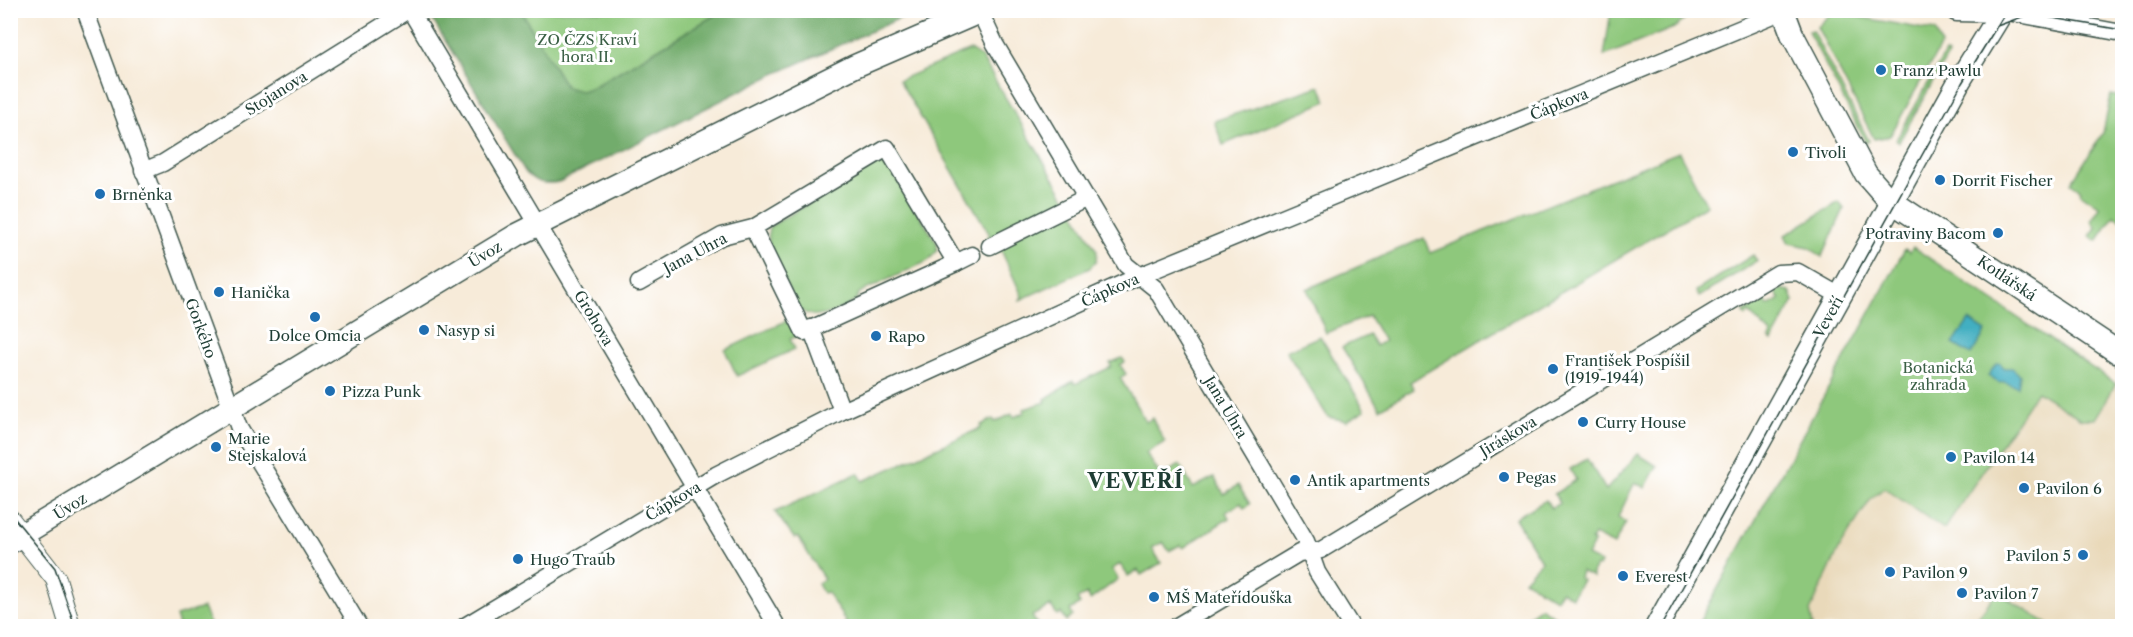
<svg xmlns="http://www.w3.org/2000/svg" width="2133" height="637" font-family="'Libre Caslon Text',serif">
	<rect width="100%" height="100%" fill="#fff"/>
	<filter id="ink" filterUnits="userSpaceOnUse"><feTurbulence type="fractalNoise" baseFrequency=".0167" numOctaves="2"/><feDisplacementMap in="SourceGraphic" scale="12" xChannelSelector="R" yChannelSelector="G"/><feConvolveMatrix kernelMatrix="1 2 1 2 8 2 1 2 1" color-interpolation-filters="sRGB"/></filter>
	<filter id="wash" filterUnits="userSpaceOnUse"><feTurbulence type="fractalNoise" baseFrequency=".008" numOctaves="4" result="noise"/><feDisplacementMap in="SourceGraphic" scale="24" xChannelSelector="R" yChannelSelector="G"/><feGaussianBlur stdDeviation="1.35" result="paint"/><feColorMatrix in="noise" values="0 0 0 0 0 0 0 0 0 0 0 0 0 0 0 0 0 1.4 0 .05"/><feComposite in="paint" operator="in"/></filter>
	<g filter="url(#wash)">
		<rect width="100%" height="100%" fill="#f7ebd9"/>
		<polygon fill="#e9d9ba" points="2116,384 2122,388 2122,626 1813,626 1810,611 1842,543 1871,499 1884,488 1944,529 2038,390 2095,418"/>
		<g fill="#8ec87c" stroke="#568258" stroke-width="1.5">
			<polygon points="521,11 722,11 593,87 581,91 566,88"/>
			<polygon points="1611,11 1687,10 1687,11 1685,19 1676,27 1604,56"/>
			<polygon points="1832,12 1935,31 1941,45 1890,136 1874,139 1817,27"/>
			<polygon points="1812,30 1869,141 1866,143 1808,31"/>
			<polygon points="970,50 982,58 1097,251 1096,261 1090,268 1020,300 1022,296 1001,250 994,253 986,238 990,235 899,80"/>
			<polygon points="1945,53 1948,55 1899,142 1896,140"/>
			<polygon points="1320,86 1327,101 1223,145 1214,121"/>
			<polygon points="2111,95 2121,97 2120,101 2122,102 2122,221 2114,216 2097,241 2090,236 2096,228 2091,221 2100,207 2080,193 2081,190 2071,183 2103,133"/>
			<polygon points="1679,152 1707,205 1410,382 1414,389 1380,409 1342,347 1369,335 1376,346 1384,341 1369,316 1326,333 1307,289 1424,238 1430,253"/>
			<path d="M880 161H886L937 243V251L928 261 859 293 856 301C838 310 819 323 800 310 788 286 764 255 769 227Z"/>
			<polygon points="1839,202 1844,209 1822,257 1809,247 1789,243 1785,235"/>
			<polygon points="1913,247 2116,384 2095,419 2081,419 2037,391 1944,529 1884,488 1871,499 1842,543 1810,611 1813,626 1697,626 1905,249 1910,252"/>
			<polygon points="1753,255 1757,261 1699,297 1696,291"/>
			<polygon points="1781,289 1790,291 1794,301 1772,341 1769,338 1771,334 1749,313 1746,316 1743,313 1770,296 1764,301 1768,306 1780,299 1775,293"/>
			<polygon points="790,319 798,336 790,339 795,349 737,376 725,350"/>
			<polygon points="1320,336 1365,410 1347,421 1328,417 1286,351"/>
			<polygon points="1122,358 1125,362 1120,365 1126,374 1120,378 1146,422 1152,418 1165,442 1146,453 1161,476 1180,465 1193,488 1214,477 1224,494 1238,485 1250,504 1244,508 1241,503 1226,512 1229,518 1183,548 1180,545 1169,551 1163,542 1152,548 1161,563 1141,575 1138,570 1128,576 1120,564 1112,569 1118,579 1090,600 1087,594 1077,599 1080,604 1070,610 1073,616 1066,621 1061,613 1057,615 1051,606 1032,616 1038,626 843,626 846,622 827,592 823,593 818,584 824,579 798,537 794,538 775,512 858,473 863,481 981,428 981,425 993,419 995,422 1012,414 1014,417 1025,412 1024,409 1046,402 1045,399 1073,381 1075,384 1111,367 1110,363"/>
			<polygon points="1638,454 1657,466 1645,488 1635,482 1618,517 1626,522 1614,545 1594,535 1591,541 1594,543 1587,556 1601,563 1599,567 1596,566 1592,573 1593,577 1581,571 1579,578 1582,580 1572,597 1561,591 1556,599 1524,580 1541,561 1515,518 1546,500 1551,508 1560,503 1554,494 1576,480 1570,469 1587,459 1606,490"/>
			<polygon points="1997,592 1999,593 2051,626 1971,626"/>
			<polygon points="1540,607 1560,620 1556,626 1517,626"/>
			<polygon points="203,608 211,626 179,626 176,616"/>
		</g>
		<path fill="#72ac6c" stroke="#487450" stroke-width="1.5" d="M427 11H521L566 87 581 91 593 87 722 11H916L768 77 559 182C545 185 536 183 526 173Z"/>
		<g fill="#43afc1" stroke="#31767a" stroke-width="1.5">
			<polygon points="1969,320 1986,331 1971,355 1953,344"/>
			<polygon points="2000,363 2004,368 2012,368 2020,375 2018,387 2004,382 1999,383 1988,376 1996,364"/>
		</g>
	</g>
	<g filter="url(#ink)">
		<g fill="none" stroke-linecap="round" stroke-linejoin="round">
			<g stroke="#3f574d" stroke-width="19">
				<g id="minor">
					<polyline points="85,10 239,428 359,626"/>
					<polyline points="410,10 777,626"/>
					<polyline points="2002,11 2122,33"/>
					<polyline points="980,12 995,44 1126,265 1156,289 1306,541 1317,572 1351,626"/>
					<polyline points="143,171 163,163 408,10"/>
					<polyline points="990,246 1087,198"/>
					<polyline points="956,263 972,255"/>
					<polyline points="639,283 722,236 753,228 887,148 956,263 804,332 753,228"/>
					<polyline points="811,328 842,411"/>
					<polyline points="465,626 716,475 842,411 1139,276 1783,11"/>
					<polyline points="1177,626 1299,553 1321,550 1778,273 1798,272 1840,296"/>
				</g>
			</g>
			<g stroke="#3f574d" stroke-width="22">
				<polyline id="tertiary" points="10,520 56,579 70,626"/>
			</g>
			<g stroke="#3f574d" stroke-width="25">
				<g id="secondary">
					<polyline points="1783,10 1792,34 1866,174 1888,199 2122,355"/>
					<polyline points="1957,10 2002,11"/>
					<polyline points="10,542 517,235 855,66 984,10"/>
					<polyline points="1657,626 1960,80 2003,10"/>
				</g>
			</g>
			<use href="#minor" stroke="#fff" stroke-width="16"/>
			<use href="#tertiary" stroke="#fff" stroke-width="20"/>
			<use href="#secondary" stroke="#fff" stroke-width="22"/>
			<g stroke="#1f3d34" stroke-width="1.5">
				<polyline points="1997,26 2030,14 2122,30"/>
				<polyline points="10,513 55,568 75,626"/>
				<polyline points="1661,626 1962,83 2007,10"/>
			</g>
		</g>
	</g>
	<g fill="#1f6fb2" stroke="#fff" stroke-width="2">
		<circle cx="1881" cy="70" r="6"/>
		<circle cx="1793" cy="152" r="6"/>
		<circle cx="1940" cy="180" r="6"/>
		<circle cx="100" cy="194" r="6"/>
		<circle cx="1998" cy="233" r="6"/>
		<circle cx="219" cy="292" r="6"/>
		<circle cx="315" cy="317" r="6"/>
		<circle cx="424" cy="330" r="6"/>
		<circle cx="876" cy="336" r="6"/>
		<circle cx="1553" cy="369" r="6"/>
		<circle cx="330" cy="391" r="6"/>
		<circle cx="1583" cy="422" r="6"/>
		<circle cx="216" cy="447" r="6"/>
		<circle cx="1951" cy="457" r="6"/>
		<circle cx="1504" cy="477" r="6"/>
		<circle cx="1295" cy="480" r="6"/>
		<circle cx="2024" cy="488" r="6"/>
		<circle cx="2083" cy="555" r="6"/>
		<circle cx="518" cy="559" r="6"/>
		<circle cx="1890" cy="572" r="6"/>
		<circle cx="1623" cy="576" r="6"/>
		<circle cx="1962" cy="593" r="6"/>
		<circle cx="1154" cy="597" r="6"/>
	</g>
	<g text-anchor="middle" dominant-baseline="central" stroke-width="6" stroke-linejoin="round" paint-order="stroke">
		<g font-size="15" fill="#3b6046" stroke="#fff">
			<text x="587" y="39">ZO ČZS Kraví<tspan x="587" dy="17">hora II.</tspan></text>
			<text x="1938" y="367">Botanická<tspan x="1938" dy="17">zahrada</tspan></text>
		</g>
		<g font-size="15" fill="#1f3d34" stroke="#fff" text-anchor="start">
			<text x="1893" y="70">Franz Pawlu</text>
			<text x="1805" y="152">Tivoli</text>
			<text x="1952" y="180">Dorrit Fischer</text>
			<text x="112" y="194">Brněnka</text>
			<text x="1986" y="233" text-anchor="end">Potraviny Bacom</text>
			<text x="231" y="292">Hanička</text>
			<text x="436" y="330">Nasyp si</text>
			<text x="315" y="335" text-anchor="middle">Dolce Omcia</text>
			<text x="888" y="336">Rapo</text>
			<text x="1565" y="360">František Pospíšil<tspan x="1565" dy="17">(1919-1944)</tspan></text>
			<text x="342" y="391">Pizza Punk</text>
			<text x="1595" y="422">Curry House</text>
			<text x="228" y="438">Marie<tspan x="228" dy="17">Stejskalová</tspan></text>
			<text x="1963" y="457">Pavilon 14</text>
			<text x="1516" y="477">Pegas</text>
			<text x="1307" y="480">Antik apartments</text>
			<text x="2036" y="488">Pavilon 6</text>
			<text x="2071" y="555" text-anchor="end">Pavilon 5</text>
			<text x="530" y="559">Hugo Traub</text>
			<text x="1902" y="572">Pavilon 9</text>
			<text x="1635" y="576">Everest</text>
			<text x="1974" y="593">Pavilon 7</text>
			<text x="1166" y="597">MŠ Mateřídouška</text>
		</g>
		<g font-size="15" fill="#1f3d34" stroke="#fff">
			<text transform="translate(276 93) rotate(-32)">Stojanova</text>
			<text transform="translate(1559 104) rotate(-22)">Čápkova</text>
			<text transform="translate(695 253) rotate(-28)">Jana Uhra</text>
			<text transform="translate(485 254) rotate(-31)">Úvoz</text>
			<text transform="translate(2007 278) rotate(34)">Kotlářská</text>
			<text transform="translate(1110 290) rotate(-24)">Čápkova</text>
			<text transform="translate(1828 317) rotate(-61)">Veveří</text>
			<text transform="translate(594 318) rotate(59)">Grohova</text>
			<text transform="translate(201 328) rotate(70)">Gorkého</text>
			<text transform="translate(1226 407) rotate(59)">Jana Uhra</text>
			<text transform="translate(1508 436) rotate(-31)">Jiráskova</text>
			<text transform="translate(673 501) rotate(-31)">Čápkova</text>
			<text transform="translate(70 506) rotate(-32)">Úvoz</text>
		</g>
		<g font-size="21" font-weight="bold" letter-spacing="1.5" fill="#1f3d34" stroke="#fff">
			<text x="1136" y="480">VEVEŘÍ</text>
		</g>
	</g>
	<rect width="2133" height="637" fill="none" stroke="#fff" stroke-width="36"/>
</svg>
